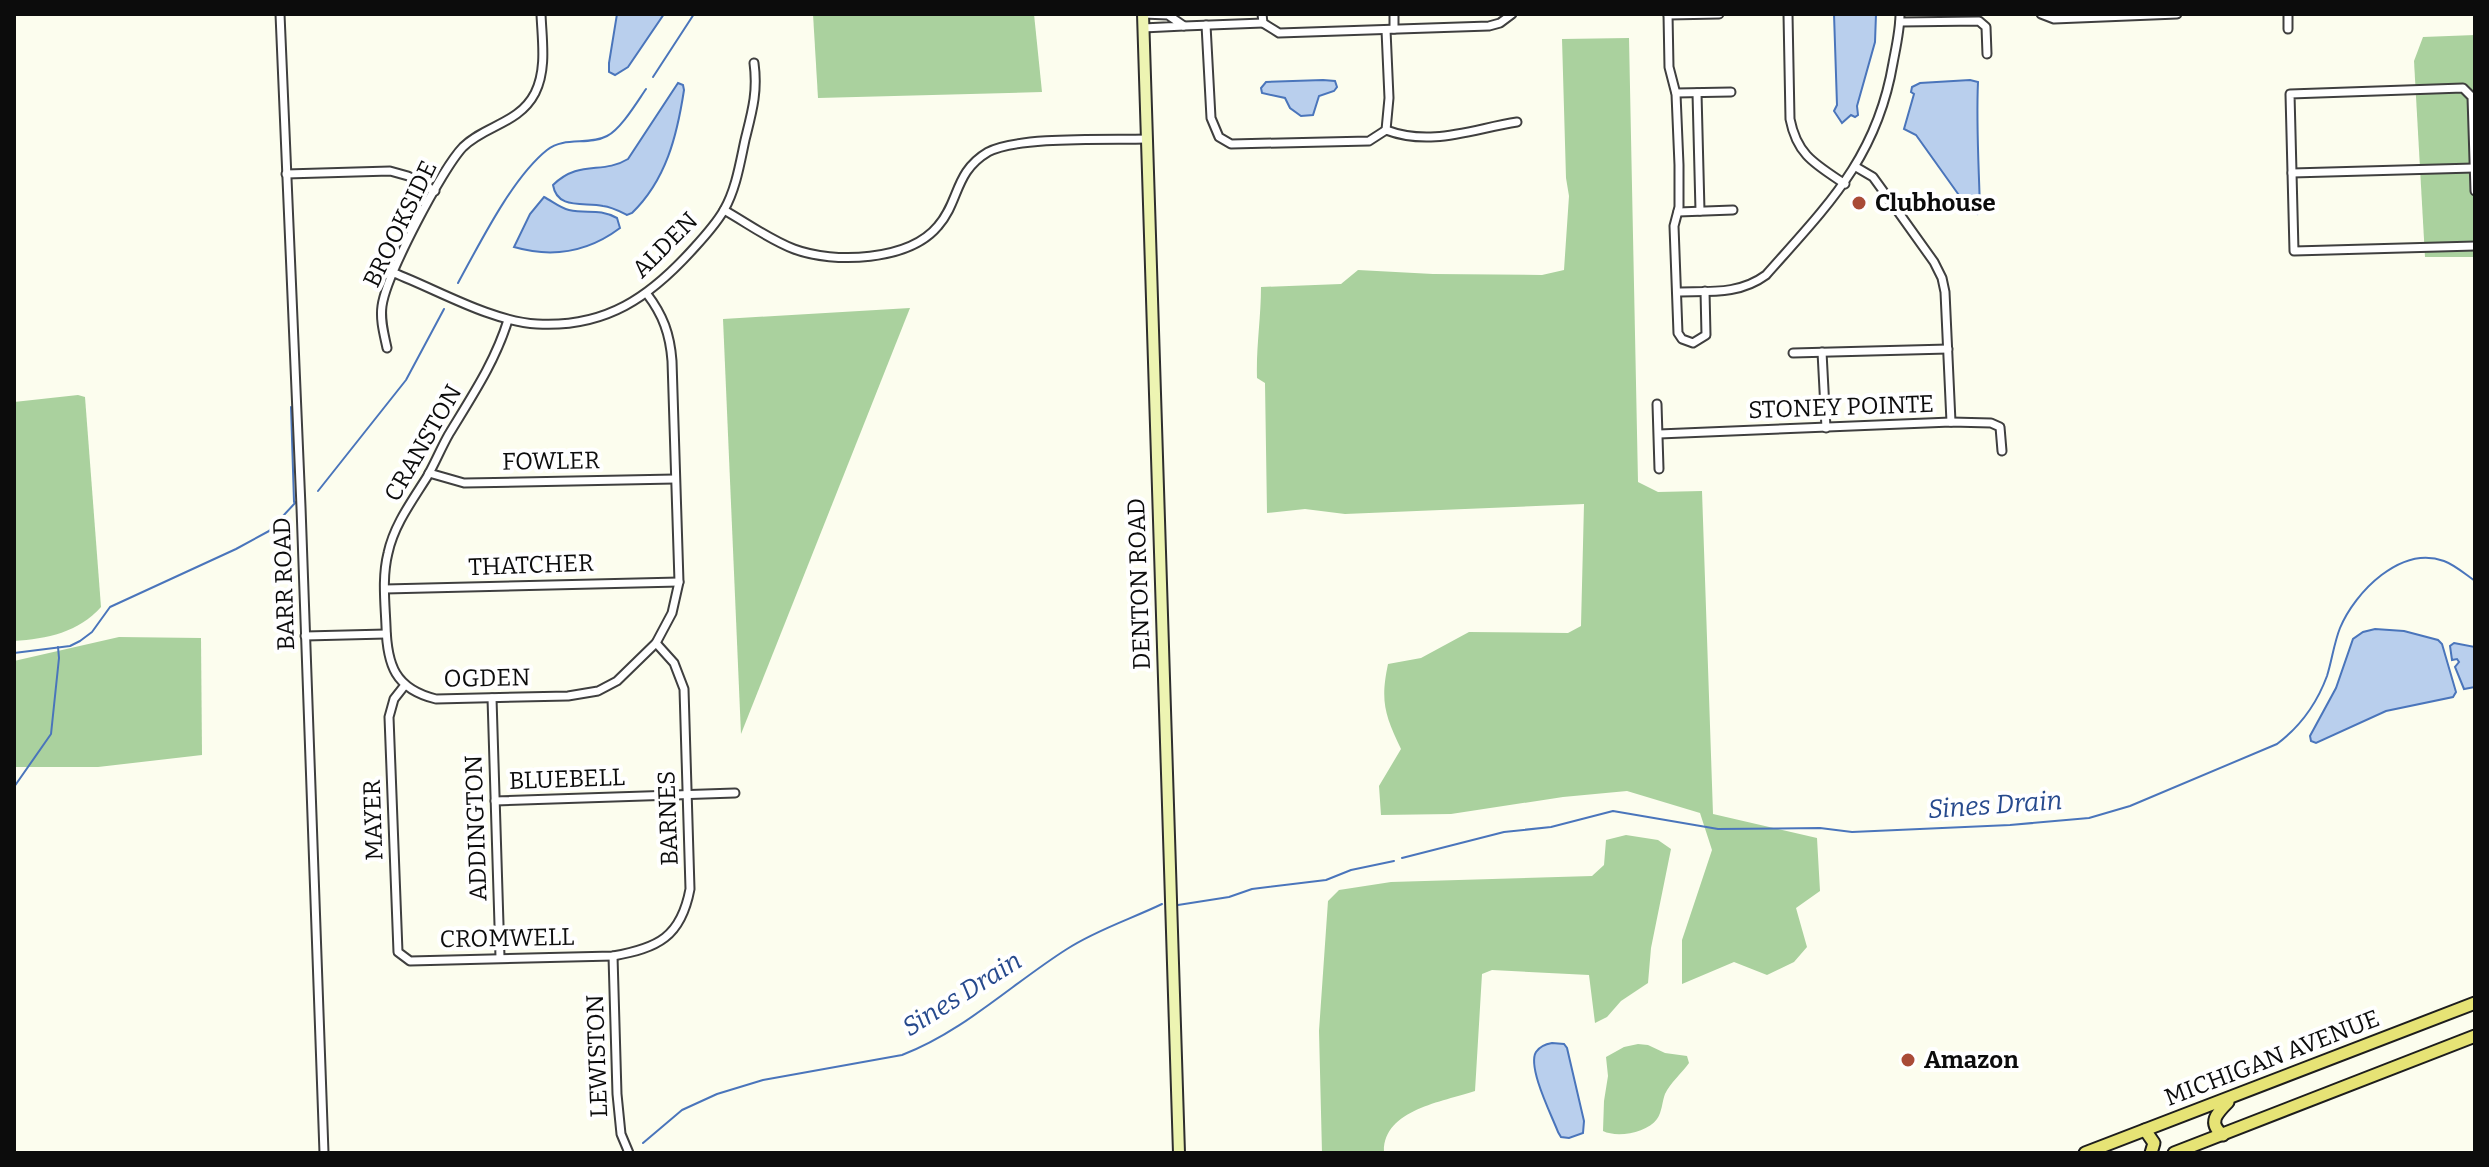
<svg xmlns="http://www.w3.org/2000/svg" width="2489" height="1167" font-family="Bitter,serif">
	<rect width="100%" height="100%" fill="#fcfdee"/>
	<g fill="#aad19e">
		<polygon points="813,14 1034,14 1042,92 818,98"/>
		<polygon points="2475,35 2475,257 2425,257 2414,61 2423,37"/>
		<path d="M1629 38 1638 482 1658 492 1702 491 1713 814 1817 838 1820 891 1796 908 1807 947 1794 962 1767 975 1734 962 1682 984V940L1712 850 1700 813 1627 791 1563 797 1451 814 1381 815 1379 786 1401 749C1385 715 1380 702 1388 664L1421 658 1469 632 1568 633 1581 626 1584 504 1345 514 1305 509 1267 513 1265 383 1257 378C1256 347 1261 318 1261 287L1341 284 1358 270 1433 274 1542 275 1564 270 1569 196 1566 178 1562 39Z"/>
		<polygon points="910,308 741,734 723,319"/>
		<path d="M78 395 85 397 101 607C79 632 47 639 14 641V402Z"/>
		<polygon points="119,637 201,638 202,755 98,767 14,767 14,661"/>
		<path d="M1626 835 1658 840 1671 849 1651 948 1648 983 1621 1001 1607 1017 1595 1023 1589 975 1492 970 1482 974 1475 1091C1442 1102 1382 1110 1384 1153H1322L1319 1031 1328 901 1339 890 1391 882 1592 876 1604 865 1606 840Z"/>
		<path d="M1638 1044 1648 1045 1665 1053 1687 1056 1689 1063C1682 1073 1670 1083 1665 1094 1662 1102 1662 1112 1657 1119 1647 1133 1617 1138 1603 1131L1604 1101 1608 1076 1606 1057 1624 1047Z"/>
	</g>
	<g fill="#b9cfed" stroke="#4a75bb" stroke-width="2">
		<polygon points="617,14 664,14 628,67 615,75 609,72 609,63"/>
		<polygon points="1834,14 1876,14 1875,42 1857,106 1858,115 1855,117 1851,115 1842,123 1834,111 1837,105"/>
		<polygon points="1323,80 1335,81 1337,87 1334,91 1319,96 1313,115 1301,116 1290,108 1285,98 1262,93 1261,88 1266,82"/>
		<path d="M1970 80 1978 82C1976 125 1979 168 1980 211L1977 214 1971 212 1916 135 1904 129 1914 94 1911 92 1912 87 1920 83Z"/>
		<path d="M678 83 683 85 684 90C677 136 666 180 632 213L627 215C619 211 612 207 603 206 584 202 557 210 553 185 580 159 602 175 628 159Z"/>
		<path d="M544 197C552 201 560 208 569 210 588 214 598 208 617 218L620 228C588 252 552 258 514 247L530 214Z"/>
		<polygon points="2375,629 2404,631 2438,640 2442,644 2456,692 2453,697 2386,711 2316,743 2311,741 2310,736 2336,688 2353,639 2363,632"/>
		<polygon points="2454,643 2475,647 2475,687 2464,689 2455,667 2459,662 2457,659 2452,660 2450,646"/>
		<path d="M1552 1043 1564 1044 1567 1048 1584 1121 1583 1133 1569 1138 1561 1137 1558 1132C1552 1116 1527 1067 1536 1052 1540 1046 1546 1044 1552 1043Z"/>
	</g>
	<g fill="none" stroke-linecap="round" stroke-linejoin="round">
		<g stroke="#4a75bb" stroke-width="2">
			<polyline points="653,77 694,14"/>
			<path d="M458 283C480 243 512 178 547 150 565 136 588 146 607 136 621 129 637 102 646 89"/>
			<polyline points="291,407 294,502"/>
			<polyline points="318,491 406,380 444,309"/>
			<polyline points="14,653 70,646 80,641 92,632 110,607 236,549 269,531 296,502"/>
			<polyline points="14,787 51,734 59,658 58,647"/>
			<path d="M1402 858 1504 832 1551 827 1613 811 1718 829 1820 828 1852 832 2010 825 2089 818 2130 806 2277 744C2301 726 2317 703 2327 676 2332 660 2334 643 2340 628 2355 592 2401 545 2444 561 2455 565 2465 574 2475 581"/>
			<polyline points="1178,905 1229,897 1252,889 1326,880 1351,870 1394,861"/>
			<path d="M643 1143 682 1110 717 1094 763 1080 902 1055C963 1032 1013 983 1067 949 1096 930 1131 919 1162 904"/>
		</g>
		<g stroke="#3f3f3f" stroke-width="11">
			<g id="street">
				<polyline points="280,14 301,507 324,1153"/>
				<polyline points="1143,14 1168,15 1184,26 1143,28"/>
				<polyline points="1262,14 1263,23 1279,33 1489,26 1500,23 1512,14"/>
				<polyline points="1394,14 1394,29"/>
				<polyline points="1668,14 1669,67 1676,94 1679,165 1679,207 1674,226 1678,333 1682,339 1693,343 1706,335 1705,291"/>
				<path d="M1788 14 1790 119C1797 155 1815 164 1845 184"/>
				<polyline points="2041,14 2054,19 2177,14"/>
				<polyline points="2288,14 2288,29"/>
				<polyline points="1668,15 1719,14"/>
				<polyline points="1900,22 1979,21 1986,27 1987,54"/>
				<path d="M1206 25 1211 118 1219 137 1231 144 1369 141 1386 130C1431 147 1472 129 1517 122"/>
				<polyline points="1184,26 1263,23"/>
				<polyline points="1386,30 1389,98 1386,130"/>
				<polyline points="1676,93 1731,92"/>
				<polyline points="1697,93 1700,211"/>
				<polyline points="1856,167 1873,177 1894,206 1934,262 1942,278 1945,292 1951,422"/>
				<polyline points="2292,173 2474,168"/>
				<polyline points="286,174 390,171 408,176 435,191"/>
				<polyline points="2475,191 2472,97 2463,88 2290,94 2294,251 2475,246"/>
				<path d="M724 210C747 223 770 240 794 249 834 264 909 261 938 226 960 201 954 172 988 152 1018 136 1109 140 1146 139"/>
				<polyline points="1678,212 1733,210"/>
				<path d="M394 273C438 290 490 321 537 324 606 328 650 297 694 248 705 236 716 224 724 210 736 189 740 163 745 140 752 112 758 92 754 63"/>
				<path d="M1677 292C1709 291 1739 295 1766 275 1827 206 1877 158 1893 63 1896 47 1900 30 1900 14"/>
				<path d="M508 320C495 362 472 396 449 434 441 448 435 463 427 477 412 501 394 525 388 553 382 577 385 602 386 626 387 665 395 689 436 699L568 696 598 691 617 681 656 643 672 613 679 582 672 361C670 334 663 315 647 294"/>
				<path d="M387 348C384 334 380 320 382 306 386 276 442 169 463 147 485 125 519 124 535 93 547 69 542 40 541 14"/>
				<polyline points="1822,352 1826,428"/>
				<polyline points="1793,353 1948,349"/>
				<polyline points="1657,404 1659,469"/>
				<polyline points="1659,434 1951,422 1991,423 2000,427 2002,451"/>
				<polyline points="429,473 464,483 675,479"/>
				<polyline points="385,589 679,582"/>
				<polyline points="305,636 386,634"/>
				<path d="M405 685 394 699 389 717 398 952 410 961 613 956C658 948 681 937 690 889L684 689 674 663 656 643"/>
				<polyline points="492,698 500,957"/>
				<polyline points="495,801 735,793"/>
				<polyline points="613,956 617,1094 621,1134 629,1153"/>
			</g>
		</g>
		<g stroke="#2e2e2e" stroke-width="14">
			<polyline id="secondary" points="1143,14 1179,1153"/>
		</g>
		<g stroke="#1d1d1d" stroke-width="15">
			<g id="primary">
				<polyline points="2145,1130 2154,1143 2151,1153"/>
				<path d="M2223 1135C2207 1123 2217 1113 2228 1102"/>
				<polyline points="2085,1153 2475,1003"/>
				<polyline points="2174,1153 2475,1036"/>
			</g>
		</g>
		<use href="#street" stroke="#fff" stroke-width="7"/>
		<use href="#secondary" stroke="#edf4b2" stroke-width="10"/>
		<use href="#primary" stroke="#e6e375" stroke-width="11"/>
	</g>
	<g fill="#a94b37" stroke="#fff" stroke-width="3">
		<circle cx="1859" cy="203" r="8"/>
		<circle cx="1908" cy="1060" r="8"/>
	</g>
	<g text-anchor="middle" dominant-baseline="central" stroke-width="8" stroke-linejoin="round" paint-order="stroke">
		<g font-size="24" font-weight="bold" fill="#0c0c0c" stroke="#fff" text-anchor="start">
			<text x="1875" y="203">Clubhouse</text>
			<text x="1924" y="1060">Amazon</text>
		</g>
		<g font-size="24" fill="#0c0c0c" stroke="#fff">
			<text transform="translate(400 224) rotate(-64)">BROOKSIDE</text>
			<text transform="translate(665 245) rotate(-45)">ALDEN</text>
			<text transform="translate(1841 407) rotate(-2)">STONEY POINTE</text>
			<text transform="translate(423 443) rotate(-60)">CRANSTON</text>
			<text transform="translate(551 461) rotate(-1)">FOWLER</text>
			<text transform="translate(531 565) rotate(-2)">THATCHER</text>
			<text transform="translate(284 584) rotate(-92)">BARR ROAD</text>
			<text transform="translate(1139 584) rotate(-92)">DENTON ROAD</text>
			<text transform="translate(487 678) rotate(-1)">OGDEN</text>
			<text transform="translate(567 779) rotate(-2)">BLUEBELL</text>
			<text transform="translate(668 818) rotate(-92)">BARNES</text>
			<text transform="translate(373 820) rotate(-92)">MAYER</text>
			<text transform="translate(476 828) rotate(-92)">ADDINGTON</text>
			<text transform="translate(507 938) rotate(-1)">CROMWELL</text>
			<text transform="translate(597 1056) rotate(-92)">LEWISTON</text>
			<text transform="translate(2272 1058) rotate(-21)">MICHIGAN AVENUE</text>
		</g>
		<g font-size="26" font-style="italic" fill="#274a8d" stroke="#fff">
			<text transform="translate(1995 805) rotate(-4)">Sines Drain</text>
			<text transform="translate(962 994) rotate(-32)">Sines Drain</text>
		</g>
	</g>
	<rect width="2489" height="1167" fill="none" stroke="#0c0c0c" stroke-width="32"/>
</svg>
